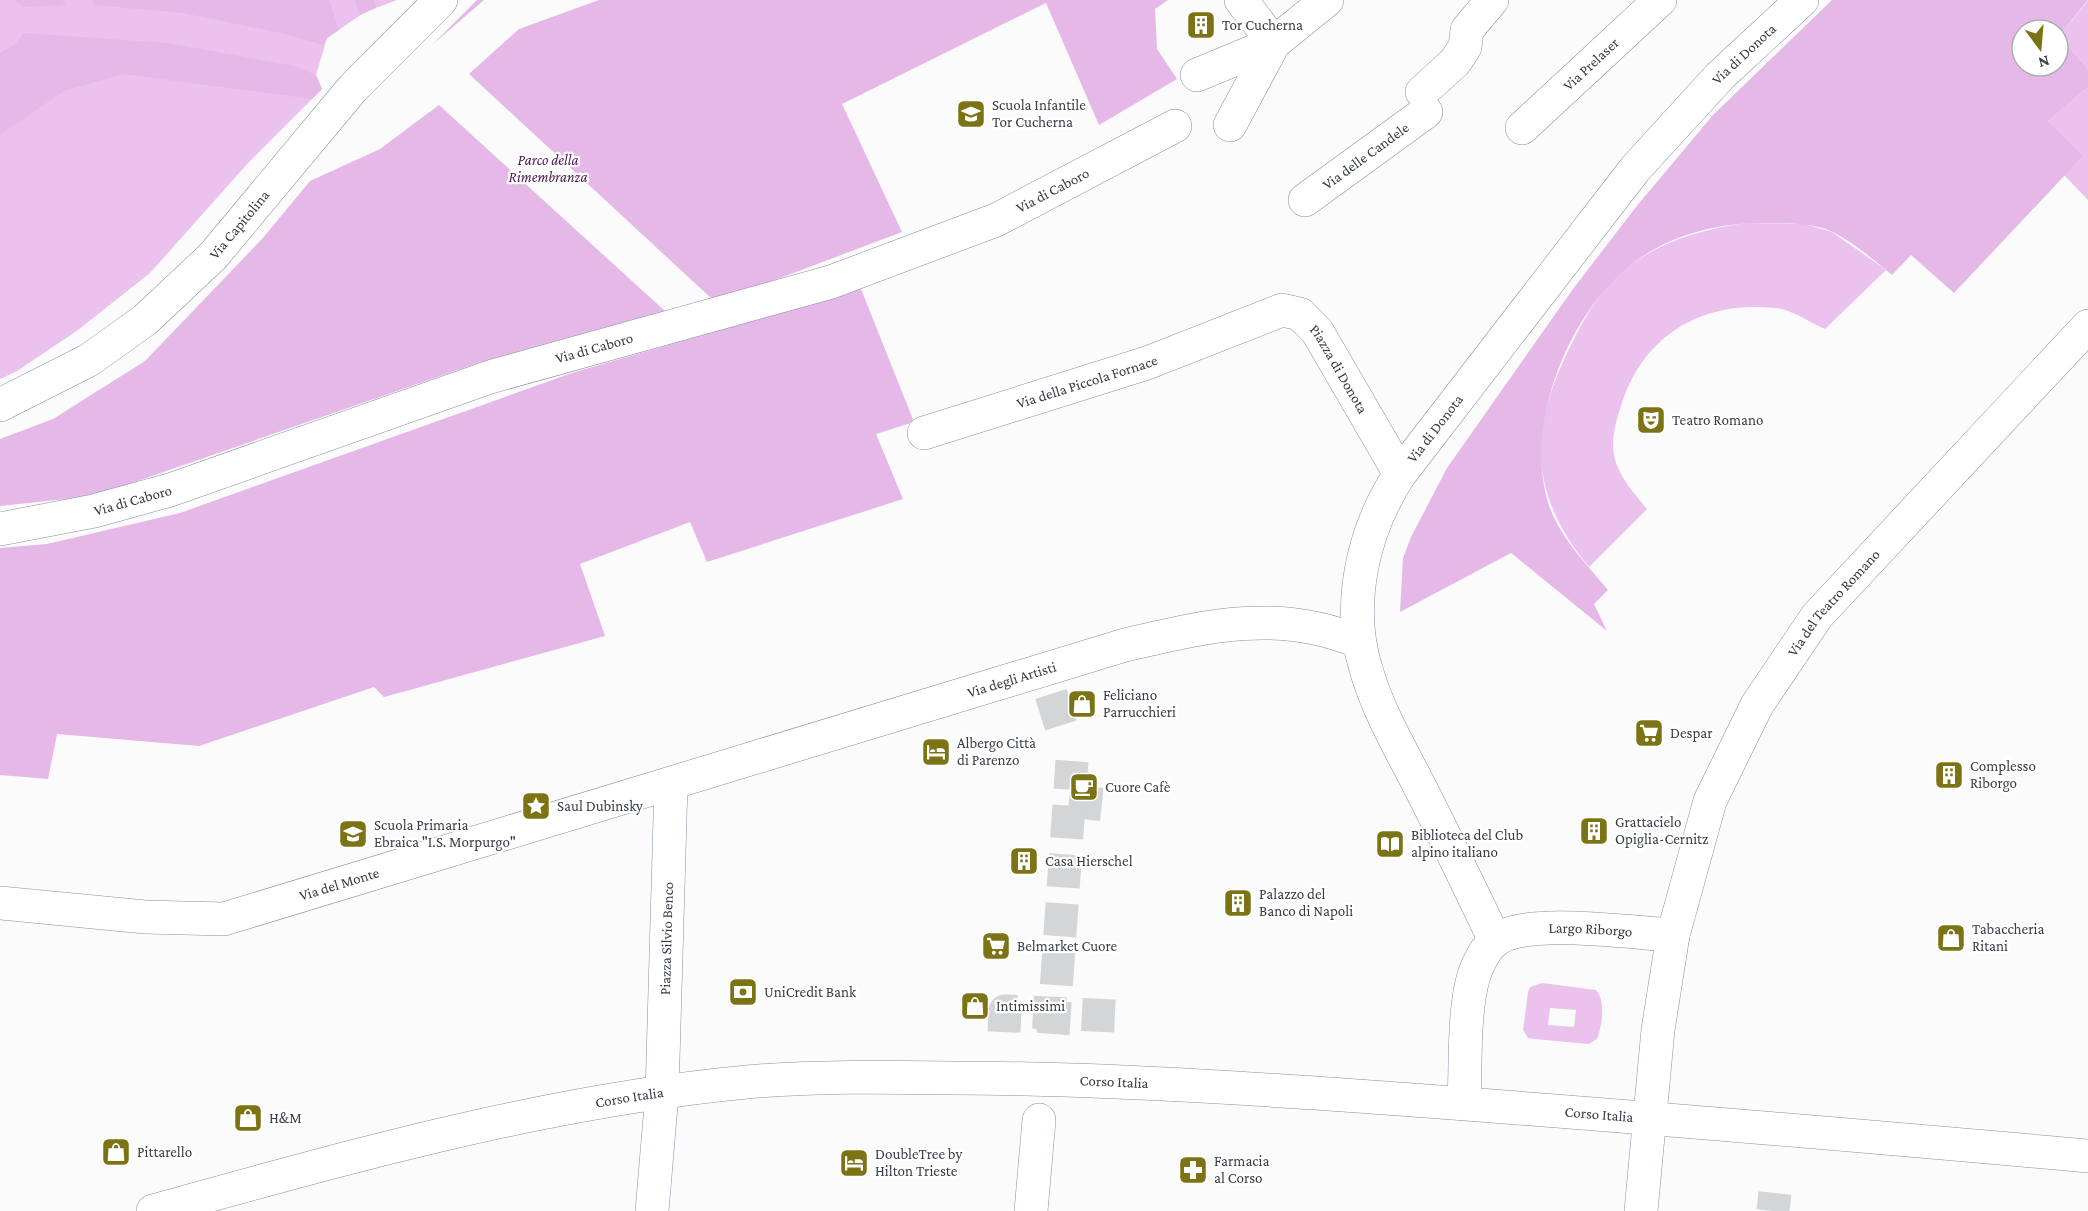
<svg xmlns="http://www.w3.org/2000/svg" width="2088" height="1211" font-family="'Crimson Pro',serif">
	<rect width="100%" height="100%" fill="#fbfbfb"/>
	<g fill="#ebc1ee" fill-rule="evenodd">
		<polygon points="0,0 397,0 365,12 327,38 316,75 322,89 248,163 150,273 78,330 17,371 0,379"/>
		<polygon points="2088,1 2088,69 2059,36"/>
		<polygon points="2088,87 2088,200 2064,175 2082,157 2048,121"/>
		<path d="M1746 223 1805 224 1832 232 1886 270 1825 329C1810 323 1791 309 1775 308 1702 300 1643 335 1621 406 1616 421 1611 439 1614 455 1618 476 1634 493 1647 509L1589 567C1526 490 1529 426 1574 339 1588 312 1603 286 1628 267 1663 240 1704 229 1746 223Z"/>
		<path d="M1542 983 1596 990C1606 1001 1602 1026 1597 1039L1589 1044 1534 1039 1528 1038 1523 1030 1528 992 1530 987ZM1550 1008 1576 1010 1574 1027 1548 1025Z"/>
	</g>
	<g fill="#e5b8e8" fill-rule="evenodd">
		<polygon points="14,0 62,0 66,5 23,7"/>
		<polygon points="92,0 329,0 339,30 327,38 323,45 285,34 183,13 94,5"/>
		<polygon points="355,0 374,0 376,8 360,15"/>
		<polygon points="477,0 484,0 432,45"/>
		<polygon points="599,0 1168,0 1155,9 1157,49 1177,79 1099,125 1046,3 842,104 902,232 751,289 712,299 469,74 519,29"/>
		<path d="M1832 0H2088L2059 36 2088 69V87L2048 121 2083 156 1954 293 1911 255 1892 275C1874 260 1854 243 1833 232 1812 222 1788 224 1766 223 1717 222 1664 236 1626 269 1567 319 1526 423 1547 499 1557 535 1585 562 1608 590L1594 604 1607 631 1511 553 1400 612 1403 558 1411 537 1447 468 1573 289 1636 207 1713 115ZM2022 30H2058V66H2022Z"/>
		<polygon points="24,33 168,43 294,66 316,75 322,89 312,99 123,74 64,91 0,135 0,53 15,44"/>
		<polygon points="439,105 666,312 481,362 94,496 0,506 0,439 53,419 145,361 262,239 310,181 380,149"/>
		<polygon points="861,289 914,422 876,434 903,499 707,562 690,522 580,564 605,636 384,697 374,687 199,746 57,734 48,779 0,775 0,548 47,544 180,513 572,373"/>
	</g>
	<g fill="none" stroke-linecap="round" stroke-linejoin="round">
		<g stroke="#d4d5d7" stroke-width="33" stroke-dasharray="33 16" stroke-linecap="butt">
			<polyline points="1051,694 1063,732"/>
			<polyline points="1069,801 1116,806"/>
			<polyline points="1004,1032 1005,1011 1115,1016"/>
			<polyline points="1053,1034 1072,761"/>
			<polyline points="1773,1211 1775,1193"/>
		</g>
		<g stroke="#8391a8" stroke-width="34">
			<g id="minor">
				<polyline points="1241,0 1274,43 1327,0"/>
				<polyline points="1197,75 1274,43 1230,125"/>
				<polyline points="1422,92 1455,62 1465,47 1467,30 1492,0"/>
				<path id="s1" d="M1522 128 1660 0"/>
				<path id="s2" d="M1305 200 1426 112"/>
				<path id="s3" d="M0 405 89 360 145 320 213 256 353 88 441 0"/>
				<path id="s4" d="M924 433 1147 363 1282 310 1300 314 1317 331 1400 474"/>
				<path id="s5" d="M0 529 94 511 170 490 490 377 831 282 996 220 1175 126"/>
				<path id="s6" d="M0 903 145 917 224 919 1125 645C1206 626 1279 608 1359 642"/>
				<path id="s7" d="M1495 940C1471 891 1448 842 1423 793 1403 753 1378 712 1366 669 1346 604 1363 530 1400 474L1635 169 1720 76 1802 0"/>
				<path id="s8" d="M652 1211 662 1094 671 784"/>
				<polyline points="1031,1211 1039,1120"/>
			</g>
		</g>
		<g stroke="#8391a8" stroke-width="34">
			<g id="major">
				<path id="s9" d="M1464 1103C1466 1064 1463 1012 1474 975 1478 963 1486 947 1496 940 1527 917 1632 933 1673 935"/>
				<path id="s10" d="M153 1211C348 1157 545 1101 747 1082 815 1076 884 1077 953 1078 1074 1078 1195 1085 1315 1093 1573 1111 1831 1133 2088 1156"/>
				<path id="s11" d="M1641 1211 1658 1030 1673 935 1710 801 1757 705 1817 616 2088 326"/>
			</g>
		</g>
		<use href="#minor" stroke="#fff" stroke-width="33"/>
		<use href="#major" stroke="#fff" stroke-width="33"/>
	</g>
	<defs>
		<g id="building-square" transform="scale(1.5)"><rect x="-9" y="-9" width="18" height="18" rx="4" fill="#7c7315" stroke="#fff"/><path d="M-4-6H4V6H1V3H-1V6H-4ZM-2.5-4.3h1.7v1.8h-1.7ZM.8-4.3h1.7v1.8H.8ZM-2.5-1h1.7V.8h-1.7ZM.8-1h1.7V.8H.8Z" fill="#fff"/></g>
		<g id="school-square" transform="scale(1.5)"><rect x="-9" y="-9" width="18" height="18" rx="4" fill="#7c7315" stroke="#fff"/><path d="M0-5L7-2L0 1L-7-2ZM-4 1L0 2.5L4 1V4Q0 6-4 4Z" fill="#fff"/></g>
		<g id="theatre-square" transform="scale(1.5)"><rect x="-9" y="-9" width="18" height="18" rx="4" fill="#7c7315" stroke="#fff"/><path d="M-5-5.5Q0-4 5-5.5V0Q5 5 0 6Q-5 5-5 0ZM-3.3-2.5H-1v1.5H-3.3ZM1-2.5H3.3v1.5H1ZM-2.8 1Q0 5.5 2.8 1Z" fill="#fff"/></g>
		<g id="shop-square" transform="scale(1.5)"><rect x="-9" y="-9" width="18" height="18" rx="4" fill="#7c7315" stroke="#fff"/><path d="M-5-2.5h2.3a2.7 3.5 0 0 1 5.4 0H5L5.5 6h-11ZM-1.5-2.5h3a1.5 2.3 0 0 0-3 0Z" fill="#fff"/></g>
		<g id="supermarket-square" transform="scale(1.5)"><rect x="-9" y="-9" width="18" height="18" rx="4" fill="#7c7315" stroke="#fff"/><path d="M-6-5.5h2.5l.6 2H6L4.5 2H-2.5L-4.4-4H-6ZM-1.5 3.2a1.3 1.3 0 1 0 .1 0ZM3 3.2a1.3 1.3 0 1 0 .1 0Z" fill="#fff"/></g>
		<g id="hotel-square" transform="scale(1.5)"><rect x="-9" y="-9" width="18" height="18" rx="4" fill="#7c7315" stroke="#fff"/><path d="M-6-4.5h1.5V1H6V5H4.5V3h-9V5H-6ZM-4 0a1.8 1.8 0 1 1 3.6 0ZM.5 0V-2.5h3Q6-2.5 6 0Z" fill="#fff"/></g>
		<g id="cafe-square" transform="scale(1.5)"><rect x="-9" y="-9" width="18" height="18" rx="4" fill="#7c7315" stroke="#fff"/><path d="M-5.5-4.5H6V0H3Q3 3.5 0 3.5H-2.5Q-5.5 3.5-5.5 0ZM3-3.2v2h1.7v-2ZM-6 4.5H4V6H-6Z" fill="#fff"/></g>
		<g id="sight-square" transform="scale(1.5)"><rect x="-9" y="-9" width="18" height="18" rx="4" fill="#7c7315" stroke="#fff"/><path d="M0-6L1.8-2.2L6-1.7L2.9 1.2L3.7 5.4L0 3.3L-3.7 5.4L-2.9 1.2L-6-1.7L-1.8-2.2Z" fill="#fff"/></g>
		<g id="library-square" transform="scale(1.5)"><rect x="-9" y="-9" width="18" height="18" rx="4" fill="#7c7315" stroke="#fff"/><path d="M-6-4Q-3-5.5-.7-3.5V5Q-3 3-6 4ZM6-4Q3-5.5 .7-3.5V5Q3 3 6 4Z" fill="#fff"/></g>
		<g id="bank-square" transform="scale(1.5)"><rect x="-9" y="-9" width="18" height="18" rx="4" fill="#7c7315" stroke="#fff"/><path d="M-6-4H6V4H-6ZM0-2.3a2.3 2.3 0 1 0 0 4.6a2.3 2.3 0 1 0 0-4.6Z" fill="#fff"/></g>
		<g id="pharmacy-square" transform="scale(1.5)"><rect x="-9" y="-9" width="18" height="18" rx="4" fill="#7c7315" stroke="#fff"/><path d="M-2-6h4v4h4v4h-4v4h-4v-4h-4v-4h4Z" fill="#fff"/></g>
	</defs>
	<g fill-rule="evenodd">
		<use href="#building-square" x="1201" y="25"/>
		<use href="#school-square" x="971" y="114"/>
		<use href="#theatre-square" x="1651" y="420"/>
		<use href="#shop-square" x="1082" y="704"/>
		<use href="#supermarket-square" x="1649" y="733"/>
		<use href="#hotel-square" x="936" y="752"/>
		<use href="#building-square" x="1949" y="775"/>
		<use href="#cafe-square" x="1084" y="787"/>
		<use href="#sight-square" x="536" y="806"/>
		<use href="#building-square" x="1594" y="831"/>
		<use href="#school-square" x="353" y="834"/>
		<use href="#library-square" x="1390" y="844"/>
		<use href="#building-square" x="1024" y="861"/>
		<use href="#building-square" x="1238" y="903"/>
		<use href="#shop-square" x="1951" y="938"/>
		<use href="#supermarket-square" x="996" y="946"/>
		<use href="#bank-square" x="743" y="992"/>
		<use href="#shop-square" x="975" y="1006"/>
		<use href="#shop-square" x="248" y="1118"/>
		<use href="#shop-square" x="116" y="1152"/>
		<use href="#hotel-square" x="854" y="1163"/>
		<use href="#pharmacy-square" x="1193" y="1170"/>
	</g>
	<g text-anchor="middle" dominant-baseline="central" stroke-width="4.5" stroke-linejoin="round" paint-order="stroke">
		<g font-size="15" fill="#373c46" stroke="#fff" text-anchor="start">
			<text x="1222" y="25">Tor Cucherna</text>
			<text x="992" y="105">Scuola Infantile<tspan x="992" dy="17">Tor Cucherna</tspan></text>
			<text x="1672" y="420">Teatro Romano</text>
			<text x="1103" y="695">Feliciano<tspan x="1103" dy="17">Parrucchieri</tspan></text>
			<text x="1670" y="733">Despar</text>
			<text x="957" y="743">Albergo Città<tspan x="957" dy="17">di Parenzo</tspan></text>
			<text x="1970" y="766">Complesso<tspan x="1970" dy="17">Riborgo</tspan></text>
			<text x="1105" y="787">Cuore Cafè</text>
			<text x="557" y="806">Saul Dubinsky</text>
			<text x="1615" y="822">Grattacielo<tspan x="1615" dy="17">Opiglia-Cernitz</tspan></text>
			<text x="374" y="825">Scuola Primaria<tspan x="374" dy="17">Ebraica "I.S. Morpurgo"</tspan></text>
			<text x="1411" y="835">Biblioteca del Club<tspan x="1411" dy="17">alpino italiano</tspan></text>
			<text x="1045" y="861">Casa Hierschel</text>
			<text x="1259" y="894">Palazzo del<tspan x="1259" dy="17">Banco di Napoli</tspan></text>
			<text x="1972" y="929">Tabaccheria<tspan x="1972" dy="17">Ritani</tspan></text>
			<text x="1017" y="946">Belmarket Cuore</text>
			<text x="764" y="992">UniCredit Bank</text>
			<text x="996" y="1006">Intimissimi</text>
			<text x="269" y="1118">H&amp;M</text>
			<text x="137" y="1152">Pittarello</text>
			<text x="875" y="1154">DoubleTree by<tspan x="875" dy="17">Hilton Trieste</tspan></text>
			<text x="1214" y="1161">Farmacia<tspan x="1214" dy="17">al Corso</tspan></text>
		</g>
		<g font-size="15" fill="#373c46" stroke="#fff">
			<text stroke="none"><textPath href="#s7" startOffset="1048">Via di Donota</textPath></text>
			<text stroke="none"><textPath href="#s1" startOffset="94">Via Prelaser</textPath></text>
			<text stroke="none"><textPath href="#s2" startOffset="75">Via delle Candele</textPath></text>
			<text stroke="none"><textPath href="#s5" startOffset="1108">Via di Caboro</textPath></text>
			<text stroke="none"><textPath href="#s3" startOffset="303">Via Capitolina</textPath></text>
			<text stroke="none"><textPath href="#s5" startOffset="622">Via di Caboro</textPath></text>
			<text stroke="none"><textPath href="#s4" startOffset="465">Piazza di Donota</textPath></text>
			<text stroke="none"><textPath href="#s4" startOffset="171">Via della Piccola Fornace</textPath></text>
			<text stroke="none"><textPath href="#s7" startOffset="562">Via di Donota</textPath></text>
			<text stroke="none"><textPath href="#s5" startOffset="136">Via di Caboro</textPath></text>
			<text stroke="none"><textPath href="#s11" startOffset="652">Via del Teatro Romano</textPath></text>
			<text stroke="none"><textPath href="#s6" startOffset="1048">Via degli Artisti</textPath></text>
			<text stroke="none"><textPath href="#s6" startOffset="345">Via del Monte</textPath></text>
			<text stroke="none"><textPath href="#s9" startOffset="267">Largo Riborgo</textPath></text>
			<text stroke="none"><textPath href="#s8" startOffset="273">Piazza Silvio Benco</textPath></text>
			<text stroke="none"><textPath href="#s10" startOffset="976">Corso Italia</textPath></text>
			<text stroke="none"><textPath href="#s10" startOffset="490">Corso Italia</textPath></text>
			<text stroke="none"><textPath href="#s10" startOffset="1462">Corso Italia</textPath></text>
		</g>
		<g font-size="15" font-style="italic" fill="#4c1851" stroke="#fff">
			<text x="548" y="160">Parco della<tspan x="548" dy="17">Rimembranza</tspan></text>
		</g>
	</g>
	<g transform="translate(2040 48) rotate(164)"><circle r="28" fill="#ffffff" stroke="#afb1b5" stroke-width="1.5"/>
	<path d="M0-4.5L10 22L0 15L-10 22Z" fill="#7c7315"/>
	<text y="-9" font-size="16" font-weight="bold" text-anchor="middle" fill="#373c46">N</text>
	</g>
</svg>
